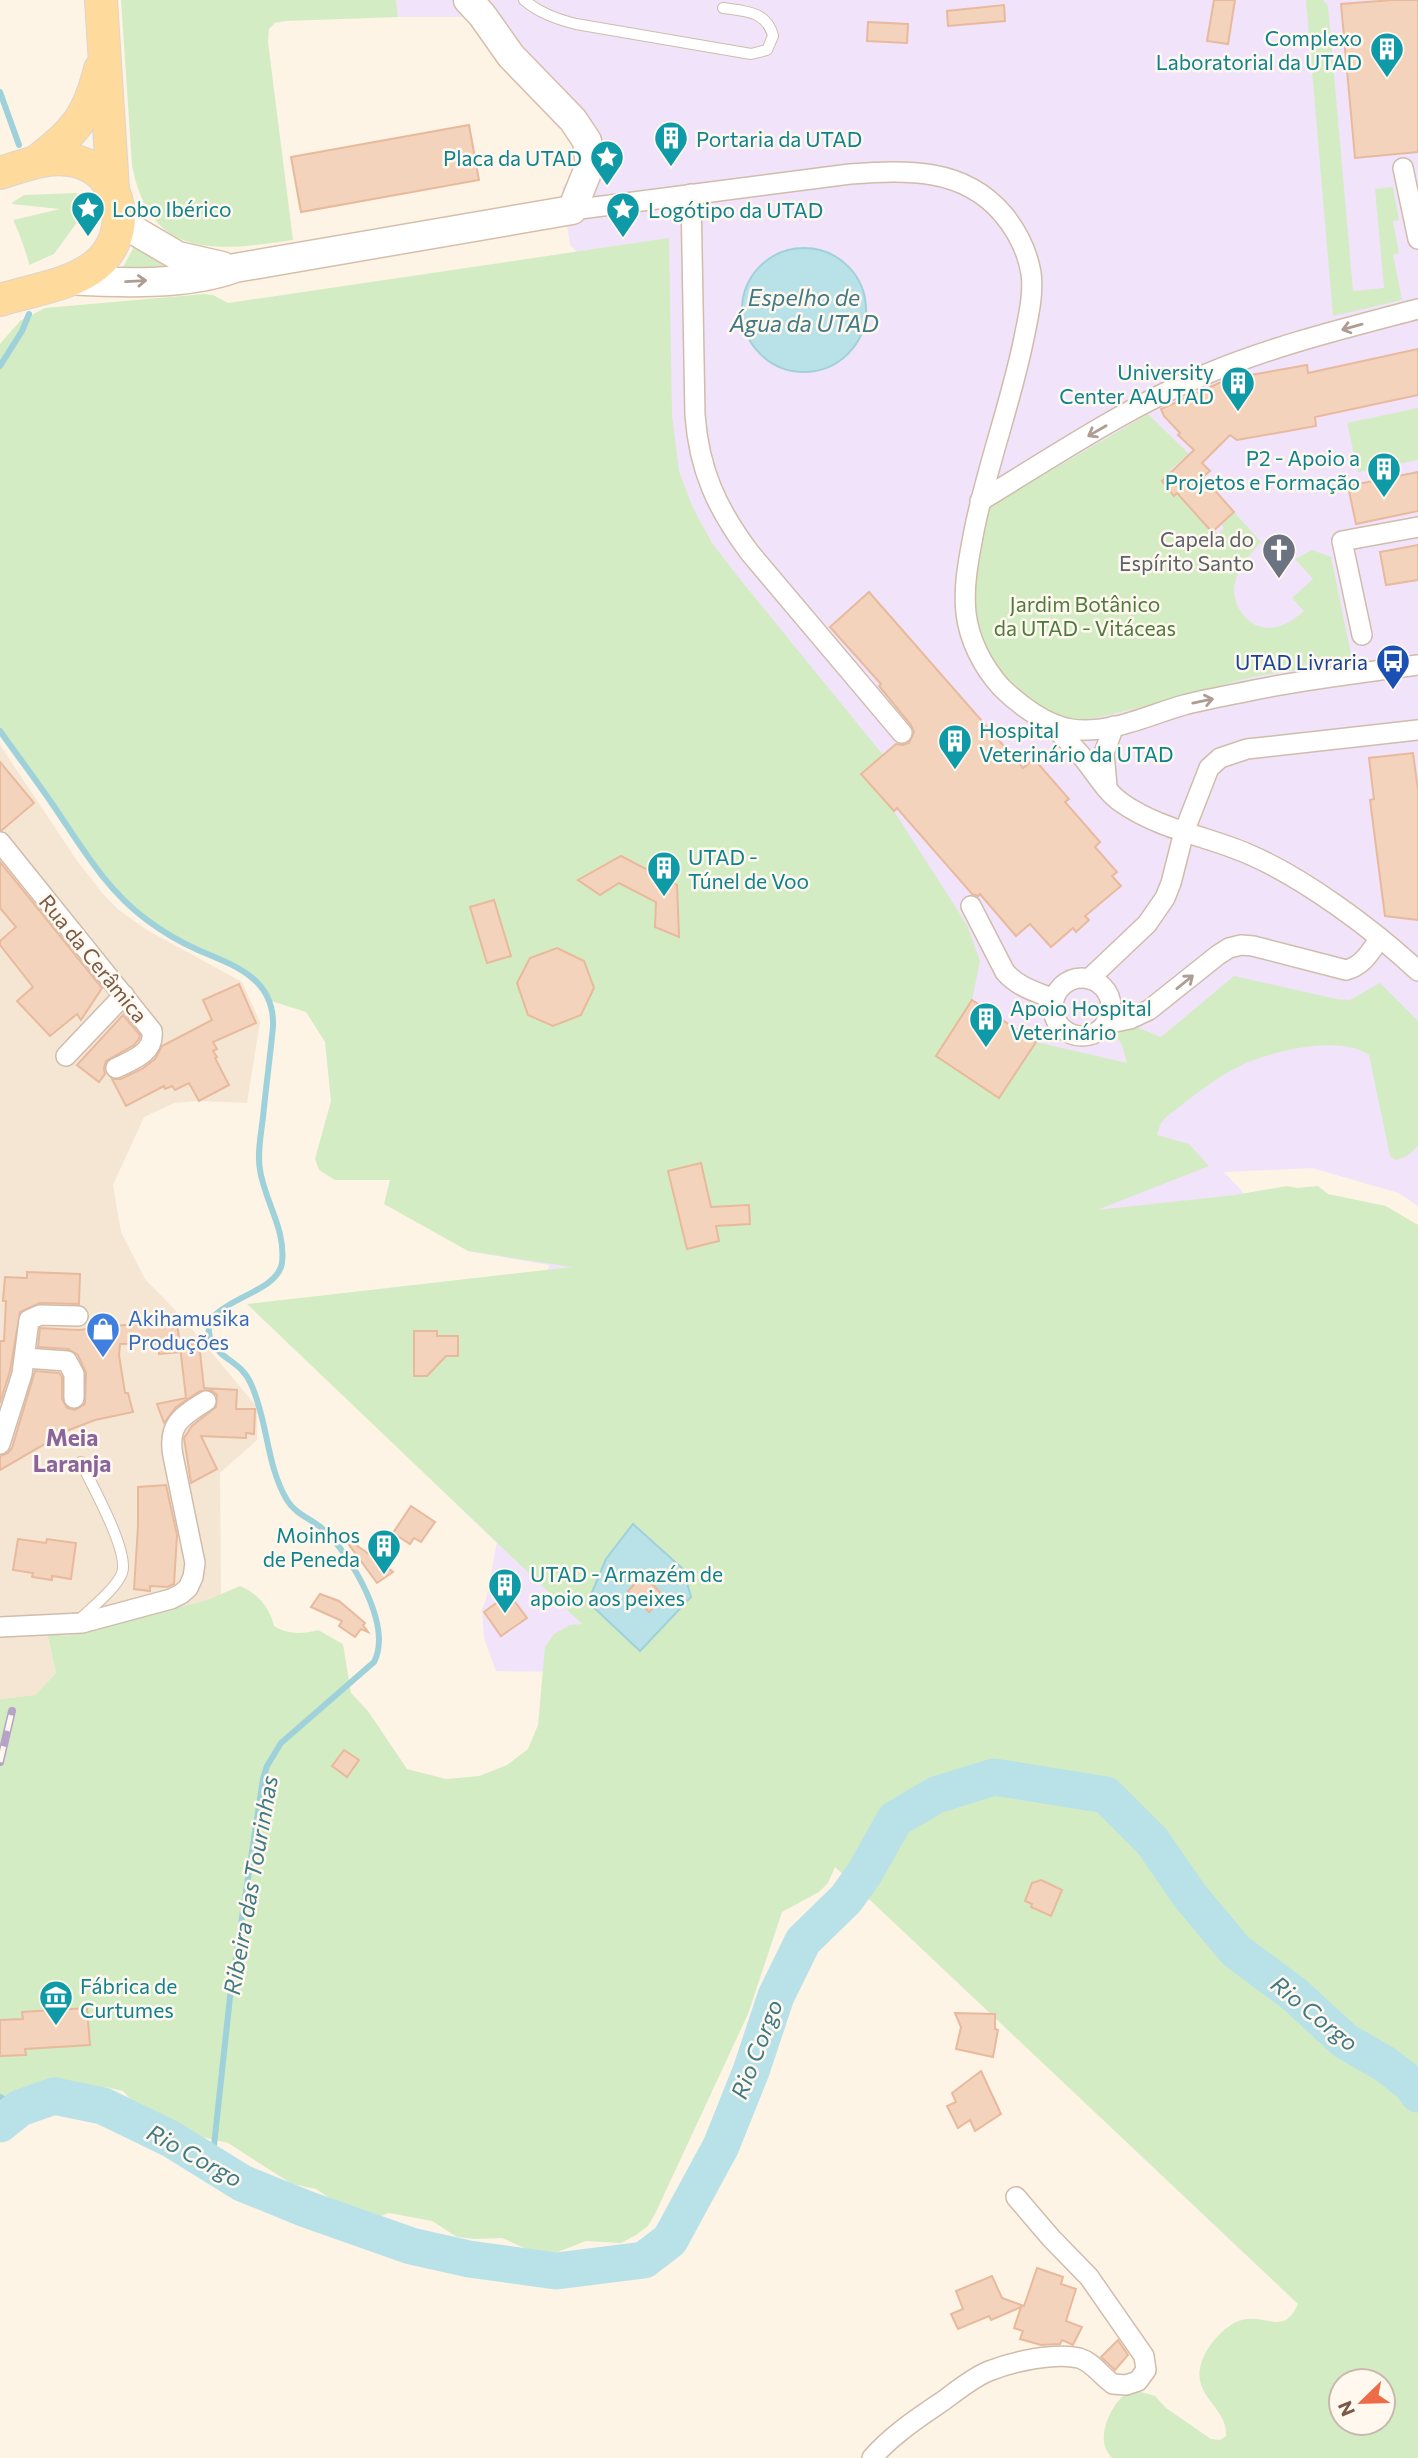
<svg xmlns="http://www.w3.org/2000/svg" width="1418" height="2458" font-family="Commissioner,sans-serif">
	<rect width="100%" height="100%" fill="#fdf4e6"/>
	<polygon fill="#f5e6d4" points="0,745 78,862 104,895 119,910 147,930 242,982 260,1022 247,1103 199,1101 174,1103 144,1117 113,1185 121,1232 145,1279 181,1316 257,1407 257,1440 220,1473 221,1594 207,1600 67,1636 47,1634 56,1673 35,1695 0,1699"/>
	<polygon fill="#f1e3fa" points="396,0 1418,0 1418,1206 1399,1193 1312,1168 1224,1172 1241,1190 1248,1202 654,1673 496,1671 484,1638 482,1609 486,1600 549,1265 468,1251 453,1127 663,338 570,245 562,188 576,170 577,147 561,127 559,129 506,68 468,17 398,17"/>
	<g fill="#d4ecc4" fill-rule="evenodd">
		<path d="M121 0H396L398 17 286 21 275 23 269 29 268 42 293 240C217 251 150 261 132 165Z"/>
		<polygon points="1306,0 1323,0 1328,6 1353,291 1384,288 1375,189 1393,187 1399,220 1393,221 1399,253 1393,255 1402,300 1333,316"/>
		<path d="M77 193 83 214 54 254 29 265C29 259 16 224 13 220L60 209 12 204 13 202 24 195Z"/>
		<path d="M669 238 672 415 679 471 692 506 712 543 739 578 883 755 861 775 894 811 967 925 980 961 972 1000 936 1056 999 1098 1036 1042 1127 1063 1122 1045 1114 1033 1136 1027 1161 1037 1234 976 1336 999 1350 1000 1380 983 1418 1021V1146L1407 1156 1396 1160 1390 1156 1369 1055C1339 1034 1271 1051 1240 1066 1212 1079 1189 1100 1165 1118L1160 1125 1157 1135 1189 1144 1209 1166 1097 1210 1235 1195 1287 1186 1297 1188 1318 1186 1328 1194 1386 1206 1418 1225V2458H1112C1108 2453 1105 2449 1104 2442 1102 2424 1116 2395 1134 2390L1155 2396 1166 2408 1211 2439 1220 2440 1226 2436C1228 2404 1183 2395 1206 2352 1214 2338 1231 2320 1247 2319 1271 2317 1284 2334 1298 2304L835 1867 828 1883 819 1892 782 1912 748 2014 656 2212 648 2226 636 2235 621 2243 586 2241 545 2257 502 2238 474 2239 457 2237 432 2221 389 2213 372 2219 346 2209 316 2189 292 2184 228 2143 172 2130 143 2112 123 2091 105 2087 79 2092H45L0 2106V1699L35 1695 56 1673 47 1633 67 1636 207 1600 240 1586C258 1593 270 1608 274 1626 289 1635 302 1634 318 1630L343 1644 351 1693 368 1711 407 1769 446 1779 479 1776 507 1765 528 1749 538 1725 545 1647 554 1634 570 1625 582 1624 247 1304 572 1267 468 1251 384 1204 390 1180H335L319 1170 315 1159 331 1101 325 1042 306 1012 271 1001 264 990 239 968 166 933 131 908 118 895 82 850 54 806 0 731V344L20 321 45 308 204 294 213 295 228 303ZM1341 2381H1383V2423H1341Z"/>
		<polygon points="136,243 180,270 122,269"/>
		<polygon points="1418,408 1418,460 1358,472 1347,423"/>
		<path d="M1148 414 1189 454 1170 470 1172 472 1162 482 1174 495 1177 493 1218 534 1224 528 1221 524 1234 512 1261 542C1251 554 1238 567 1235 583 1230 604 1248 629 1270 628 1284 627 1294 619 1304 611L1292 598 1313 579 1295 559 1312 550 1331 557 1353 664C1314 668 1275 671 1237 681 1200 691 1163 703 1125 711 1111 714 1097 719 1083 719 1062 719 1041 708 1025 695 960 643 972 577 990 506Z"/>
	</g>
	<g fill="#b9e2e8" stroke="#9fd1db" stroke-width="2">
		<circle cx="804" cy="310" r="62"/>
		<polygon points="633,1524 683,1569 691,1597 640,1651 588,1602 606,1559"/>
	</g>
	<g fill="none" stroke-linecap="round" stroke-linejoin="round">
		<g stroke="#9fd1db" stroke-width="6">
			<polyline points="0,92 19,145"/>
			<polyline points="0,366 22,331 29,314"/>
			<path d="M0 731C17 755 36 780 53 805 81 846 106 890 147 920 163 932 180 942 198 950 236 966 275 979 273 1027 270 1057 266 1087 263 1117 261 1135 257 1153 260 1170 265 1202 286 1229 282 1263 277 1298 191 1301 212 1342 221 1360 241 1361 251 1384 268 1421 266 1465 287 1500 295 1514 312 1519 324 1530 351 1555 393 1626 374 1662L281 1743 267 1766 263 1779 230 1997 212 2164"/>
			<polyline points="0,2097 20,2108"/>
		</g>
		<polyline stroke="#b9e2e8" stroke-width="37" points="0,2124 20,2108 54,2096 103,2106 171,2139 242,2183 306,2209 411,2246 469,2259 556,2271 644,2260 670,2240 721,2146 751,2071 776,1996 803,1941 846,1899 864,1874 895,1819 936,1795 994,1777 1106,1795 1152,1841 1190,1896 1236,1951 1294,1994 1345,2041 1385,2064 1412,2085 1418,2094"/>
	</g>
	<g fill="#f4d3bc" stroke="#e8b99c" stroke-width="2">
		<polygon points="1214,0 1235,0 1228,44 1207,41"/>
		<polygon points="1393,0 1418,0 1418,152 1355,158 1341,4"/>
		<polygon points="1004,5 1005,21 948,26 947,11"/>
		<polygon points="868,22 908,24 907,43 867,41"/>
		<polygon points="469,125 479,180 301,212 291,157"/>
		<polygon points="1418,349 1418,395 1315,417 1316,426 1237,440 1230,435 1202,463 1210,471 1203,477 1234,512 1212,532 1177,493 1174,496 1162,481 1194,450 1178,435 1180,433 1164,416 1161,409 1228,379 1307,365 1308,373"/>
		<polygon points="1418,472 1418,511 1356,524 1348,486"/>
		<polygon points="1418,545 1418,580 1386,585 1380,552"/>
		<polygon points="869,592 1023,768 1034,759 1069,799 1065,802 1100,842 1095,847 1117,872 1112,876 1121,886 1085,916 1089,920 1076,932 1073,928 1051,947 1030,924 1016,936 980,894 978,896 972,894 897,808 894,811 861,774 896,744 903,745 909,743 914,732 911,725 879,686 881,684 830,627"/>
		<polygon points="1413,753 1418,790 1418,920 1385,916 1370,800 1374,799 1369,758"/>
		<polygon points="0,762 34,803 2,830 0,830"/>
		<polygon points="621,856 677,885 679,937 655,927 656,902 619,883 600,895 578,880"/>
		<polygon points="0,862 102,988 81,1020 77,1014 50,1036 17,1001 33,987 0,945 0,941 16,927 0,908"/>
		<polygon points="494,900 511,956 487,963 470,907"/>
		<polygon points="557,948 584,961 594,988 581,1015 553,1026 528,1015 517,983 530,958"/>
		<polygon points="239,984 256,1023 213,1042 217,1049 213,1051 217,1057 215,1058 229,1085 199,1101 189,1083 175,1090 172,1086 165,1089 164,1086 126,1106 112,1079 121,1079 142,1069 155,1059 162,1046 212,1020 203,1000"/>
		<polygon points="972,1000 1036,1042 999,1098 936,1056"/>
		<polygon points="123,1015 140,1035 139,1039 134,1045 106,1061 104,1068 105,1074 99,1082 77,1065"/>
		<polygon points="701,1163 711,1207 749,1205 750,1224 716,1226 719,1241 687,1249 668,1171"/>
		<polygon points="27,1272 80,1274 79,1304 40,1303 20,1312 10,1371 0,1403 0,1341 4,1341 6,1301 3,1301 5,1277 27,1278"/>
		<polygon points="143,1323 143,1327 177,1323 181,1352 159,1354 158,1343 120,1344 119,1355 125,1393 128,1393 133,1412 95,1420 69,1430 0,1470 0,1456 8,1453 12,1448 35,1371 59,1373 62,1377 62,1399 67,1408 75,1410 85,1404 86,1373 78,1355 68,1349 38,1347 40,1328 78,1330"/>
		<polygon points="414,1331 437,1331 437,1336 458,1336 458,1356 446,1356 427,1376 414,1376"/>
		<polygon points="199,1343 204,1388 237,1390 236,1409 255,1409 254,1434 246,1433 246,1438 201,1436 217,1469 191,1483 184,1438 192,1426 216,1407 217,1395 211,1390 200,1391 176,1407 164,1423 157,1404 186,1398 180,1346"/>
		<polygon points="166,1485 177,1535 174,1584 167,1587 150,1586 150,1591 134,1589 138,1526 138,1487"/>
		<polygon points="411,1506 435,1522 421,1542 414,1538 410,1544 393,1533"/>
		<polygon points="18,1539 46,1543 47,1539 76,1543 71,1579 52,1576 52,1580 32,1577 33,1573 13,1570"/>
		<polygon points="349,1540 383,1564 393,1572 377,1583 347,1542"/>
		<polygon points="643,1575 664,1596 649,1612 628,1591"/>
		<polygon points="320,1594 339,1601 365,1623 363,1625 368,1632 361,1629 355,1637 339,1626 342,1621 311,1607"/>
		<polygon points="509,1594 527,1618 501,1636 484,1612"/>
		<polygon points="344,1750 359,1760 347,1777 332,1766"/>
		<polygon points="1041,1880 1062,1890 1051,1916 1031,1907 1032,1904 1025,1901 1032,1883"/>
		<polygon points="87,2008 90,2045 25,2049 26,2055 0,2056 0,2020 23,2019 22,2012"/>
		<polygon points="955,2013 995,2014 995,2029 998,2030 993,2057 956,2049 961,2027"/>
		<polygon points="981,2071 1001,2114 975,2131 970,2120 958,2128 947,2106 956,2102 952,2093"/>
		<polygon points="1037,2268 1063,2277 1061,2284 1076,2289 1066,2321 1082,2327 1073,2345 1062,2340 1060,2344 1041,2345 1020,2339 1023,2331 1014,2328 1021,2307 991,2320 989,2316 958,2329 951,2314 963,2309 956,2291 992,2276 1002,2298 1024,2306"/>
		<polygon points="1118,2340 1128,2355 1115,2370 1101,2357"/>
	</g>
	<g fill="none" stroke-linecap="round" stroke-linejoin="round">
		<g stroke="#d0bcab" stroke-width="12">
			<g id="lane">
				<path d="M524 0C540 13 556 19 576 24L751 54 767 50 773 36C767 11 745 11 723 8"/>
				<path d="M78 1621C91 1608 116 1589 122 1573 130 1552 91 1484 81 1462"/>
			</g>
		</g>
		<g stroke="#d0bcab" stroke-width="22">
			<g id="street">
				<polyline points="1403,168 1418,239"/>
				<path d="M691 194 695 415C699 470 717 509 750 553L902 733"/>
				<path d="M572 210 850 174C906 170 963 167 1003 214 1018 232 1027 250 1031 273 1034 294 1028 318 1024 338 1011 403 987 466 974 531 969 558 963 585 966 613 969 640 983 667 1001 687 1019 705 1046 725 1071 729 1109 735 1148 715 1184 705 1207 699 1231 695 1254 690 1308 679 1363 673 1418 665"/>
				<path d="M980 501C1053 457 1125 408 1204 375 1272 346 1346 328 1418 309"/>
				<polyline points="1362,635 1342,541 1418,527"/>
				<path d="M1050 724C1062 735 1074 746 1084 759 1096 774 1106 792 1122 803 1159 829 1206 836 1246 853 1303 877 1373 929 1418 971"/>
				<polyline points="1107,786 1104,753 1114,726"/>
				<path d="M0 842 152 1031C155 1053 132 1060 116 1068"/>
				<path d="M971 906 1005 972C1018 987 1036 992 1054 999"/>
				<circle cx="1082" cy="1007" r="29"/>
				<polyline points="1089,979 1147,924 1165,898 1171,883 1184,832 1209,768 1220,758 1247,749 1418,730"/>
				<path d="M1105 1024 1130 1019 1149 1010 1218 955 1229 948 1241 945 1253 946 1346 970C1363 966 1370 952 1380 938"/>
				<polyline points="66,1056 124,995"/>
				<polyline points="25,1358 67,1361 74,1374 74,1398"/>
				<polyline points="0,1444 22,1374 29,1320 40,1315 78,1316"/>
				<path d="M0 1627 82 1623 171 1599 181 1594 188 1588 193 1577 195 1563 173 1456C167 1424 182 1416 206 1401"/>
				<path d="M872 2458C892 2435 918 2418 943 2401 958 2390 972 2378 989 2371 1012 2362 1054 2352 1079 2358 1093 2362 1101 2376 1113 2384L1126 2385 1138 2381 1146 2370 1144 2356 1089 2277 1051 2238 1016 2197"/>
			</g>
		</g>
		<g stroke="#d6beab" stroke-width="31">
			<g id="secondary">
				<polyline points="120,222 178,256 222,266"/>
				<path d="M67 280C119 283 186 286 235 268L572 210 590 165 587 141 573 120 511 56 482 15 468 0"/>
			</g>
		</g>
		<g stroke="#dcd4d0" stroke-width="34">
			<g id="primary">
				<polyline points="101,0 113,189"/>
				<path d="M37 161C75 132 88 117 100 69"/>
				<path d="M0 173C25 165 52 154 79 162 125 176 132 236 96 265 70 286 31 290 0 300"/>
			</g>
		</g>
		<use href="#lane" stroke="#fff" stroke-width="10"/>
		<use href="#street" stroke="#fff" stroke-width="19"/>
		<use href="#secondary" stroke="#fff" stroke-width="28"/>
		<use href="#primary" stroke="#feda9c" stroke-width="32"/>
		<g stroke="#b7a3c8" stroke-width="8">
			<polyline id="rail" points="0,1762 12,1711"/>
		</g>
		<use href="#rail" stroke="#fff8ee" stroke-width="5" stroke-dasharray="16" stroke-linecap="butt"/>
	</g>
	<defs><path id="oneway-shaft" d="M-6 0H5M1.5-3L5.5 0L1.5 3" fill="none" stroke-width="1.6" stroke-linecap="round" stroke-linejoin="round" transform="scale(1.75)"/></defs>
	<g stroke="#af9c92">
		<use href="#oneway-shaft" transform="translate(136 281) rotate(-3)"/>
		<use href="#oneway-shaft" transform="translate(1352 327) rotate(164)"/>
		<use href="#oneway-shaft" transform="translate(1097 431) rotate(150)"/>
		<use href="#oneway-shaft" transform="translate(1203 701) rotate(-12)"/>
		<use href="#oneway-shaft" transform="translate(1185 982) rotate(-39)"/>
	</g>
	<defs>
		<g id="building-pin" transform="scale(1.75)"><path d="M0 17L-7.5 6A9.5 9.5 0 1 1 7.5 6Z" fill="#0f9aa8" stroke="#fff8ee"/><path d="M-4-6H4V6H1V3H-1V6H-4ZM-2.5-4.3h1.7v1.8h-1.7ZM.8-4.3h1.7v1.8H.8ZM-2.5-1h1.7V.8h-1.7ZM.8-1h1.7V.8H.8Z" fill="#fff"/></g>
		<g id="sight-pin" transform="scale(1.75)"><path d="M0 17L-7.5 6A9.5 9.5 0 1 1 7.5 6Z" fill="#0f9aa8" stroke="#fff8ee"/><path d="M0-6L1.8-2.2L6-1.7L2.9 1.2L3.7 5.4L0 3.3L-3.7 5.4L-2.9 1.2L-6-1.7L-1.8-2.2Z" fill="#fff"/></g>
		<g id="church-pin" transform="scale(1.75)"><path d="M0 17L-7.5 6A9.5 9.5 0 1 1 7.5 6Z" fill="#6b7280" stroke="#fff8ee"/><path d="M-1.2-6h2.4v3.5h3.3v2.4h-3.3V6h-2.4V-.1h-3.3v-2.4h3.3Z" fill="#fff"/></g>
		<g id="bus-pin" transform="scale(1.75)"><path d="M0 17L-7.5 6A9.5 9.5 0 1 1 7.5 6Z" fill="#1a4fb4" stroke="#fff8ee"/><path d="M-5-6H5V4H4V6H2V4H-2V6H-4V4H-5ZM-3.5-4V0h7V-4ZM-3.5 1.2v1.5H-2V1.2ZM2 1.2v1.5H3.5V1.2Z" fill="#fff"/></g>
		<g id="shop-pin" transform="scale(1.75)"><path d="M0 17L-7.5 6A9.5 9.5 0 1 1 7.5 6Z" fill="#3f7fe0" stroke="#fff8ee"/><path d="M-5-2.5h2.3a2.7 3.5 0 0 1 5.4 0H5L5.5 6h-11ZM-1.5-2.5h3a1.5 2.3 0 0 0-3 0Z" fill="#fff"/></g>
		<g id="museum-pin" transform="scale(1.75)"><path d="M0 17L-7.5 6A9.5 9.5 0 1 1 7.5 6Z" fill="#0f9aa8" stroke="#fff8ee"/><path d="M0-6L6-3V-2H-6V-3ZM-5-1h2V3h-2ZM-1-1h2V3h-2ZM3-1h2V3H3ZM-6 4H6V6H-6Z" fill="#fff"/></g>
	</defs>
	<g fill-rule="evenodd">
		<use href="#building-pin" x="1387" y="49"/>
		<use href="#building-pin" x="671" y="138"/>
		<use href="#sight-pin" x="607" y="157"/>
		<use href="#sight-pin" x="88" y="208"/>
		<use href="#sight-pin" x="623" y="209"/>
		<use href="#building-pin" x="1238" y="383"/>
		<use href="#building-pin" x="1384" y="469"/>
		<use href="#church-pin" x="1279" y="550"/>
		<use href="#bus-pin" x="1393" y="661"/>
		<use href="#building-pin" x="955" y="741"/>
		<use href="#building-pin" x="664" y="868"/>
		<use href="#building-pin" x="986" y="1019"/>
		<use href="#shop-pin" x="103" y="1329"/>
		<use href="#building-pin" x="384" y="1546"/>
		<use href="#building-pin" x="505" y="1585"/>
		<use href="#museum-pin" x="56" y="1997"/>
	</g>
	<g text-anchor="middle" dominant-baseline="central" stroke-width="5" stroke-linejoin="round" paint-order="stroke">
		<g font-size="21" fill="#0d838f" stroke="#fff8ee" text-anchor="start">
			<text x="1362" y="37" text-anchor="end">Complexo<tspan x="1362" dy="24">Laboratorial da UTAD</tspan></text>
			<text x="696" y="138">Portaria da UTAD</text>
			<text x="582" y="157" text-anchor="end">Placa da UTAD</text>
			<text x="112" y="208">Lobo Ibérico</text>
			<text x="648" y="209">Logótipo da UTAD</text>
			<text x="1214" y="371" text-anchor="end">University<tspan x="1214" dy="24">Center AAUTAD</tspan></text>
			<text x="1360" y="457" text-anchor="end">P2 - Apoio a<tspan x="1360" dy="24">Projetos e Formação</tspan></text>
			<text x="979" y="729">Hospital<tspan x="979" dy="24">Veterinário da UTAD</tspan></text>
			<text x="688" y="856">UTAD -<tspan x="688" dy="24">Túnel de Voo</tspan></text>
			<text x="1010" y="1007">Apoio Hospital<tspan x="1010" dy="24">Veterinário</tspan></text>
			<text x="360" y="1534" text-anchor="end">Moinhos<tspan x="360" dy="24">de Peneda</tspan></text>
			<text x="530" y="1573">UTAD - Armazém de<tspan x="530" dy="24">apoio aos peixes</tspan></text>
			<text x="80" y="1985">Fábrica de<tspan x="80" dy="24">Curtumes</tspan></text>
		</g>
		<g font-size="21" fill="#5b616d" stroke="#fff8ee" text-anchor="end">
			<text x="1254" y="538">Capela do<tspan x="1254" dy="24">Espírito Santo</tspan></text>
		</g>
		<g font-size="21" fill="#4f793e" stroke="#fff8ee">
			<text x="1085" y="603">Jardim Botânico<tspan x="1085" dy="24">da UTAD - Vitáceas</tspan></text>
		</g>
		<g font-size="21" fill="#164399" stroke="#fff8ee" text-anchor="end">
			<text x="1368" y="661">UTAD Livraria</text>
		</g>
		<g font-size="21" fill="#795a49" stroke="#fff8ee">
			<text transform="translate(94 958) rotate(51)">Rua da Cerâmica</text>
		</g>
		<g font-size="21" fill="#366cbe" stroke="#fff8ee" text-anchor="start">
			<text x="128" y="1317">Akihamusika<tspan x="128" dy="24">Produções</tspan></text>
		</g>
		<g font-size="23" font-style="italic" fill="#3f7a86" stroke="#fff8ee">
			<text x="804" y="297">Espelho de<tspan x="804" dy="26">Água da UTAD</tspan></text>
			<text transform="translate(250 1885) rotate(-80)">Ribeira das Tourinhas</text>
			<text transform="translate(1315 2013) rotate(39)">Rio Corgo</text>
			<text transform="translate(756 2049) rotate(-69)">Rio Corgo</text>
			<text transform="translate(195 2155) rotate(29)">Rio Corgo</text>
		</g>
		<g font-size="23" font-weight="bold" fill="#89659c" stroke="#fff8ee">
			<text x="72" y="1437">Meia<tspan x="72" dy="26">Laranja</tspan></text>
		</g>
	</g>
	<g transform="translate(1362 2402) rotate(247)"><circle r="33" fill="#fff8ee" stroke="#c9b9ac" stroke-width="2"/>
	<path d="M0-5L12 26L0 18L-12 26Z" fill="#ed6b46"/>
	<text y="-10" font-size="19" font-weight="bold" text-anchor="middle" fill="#795a49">N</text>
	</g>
</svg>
